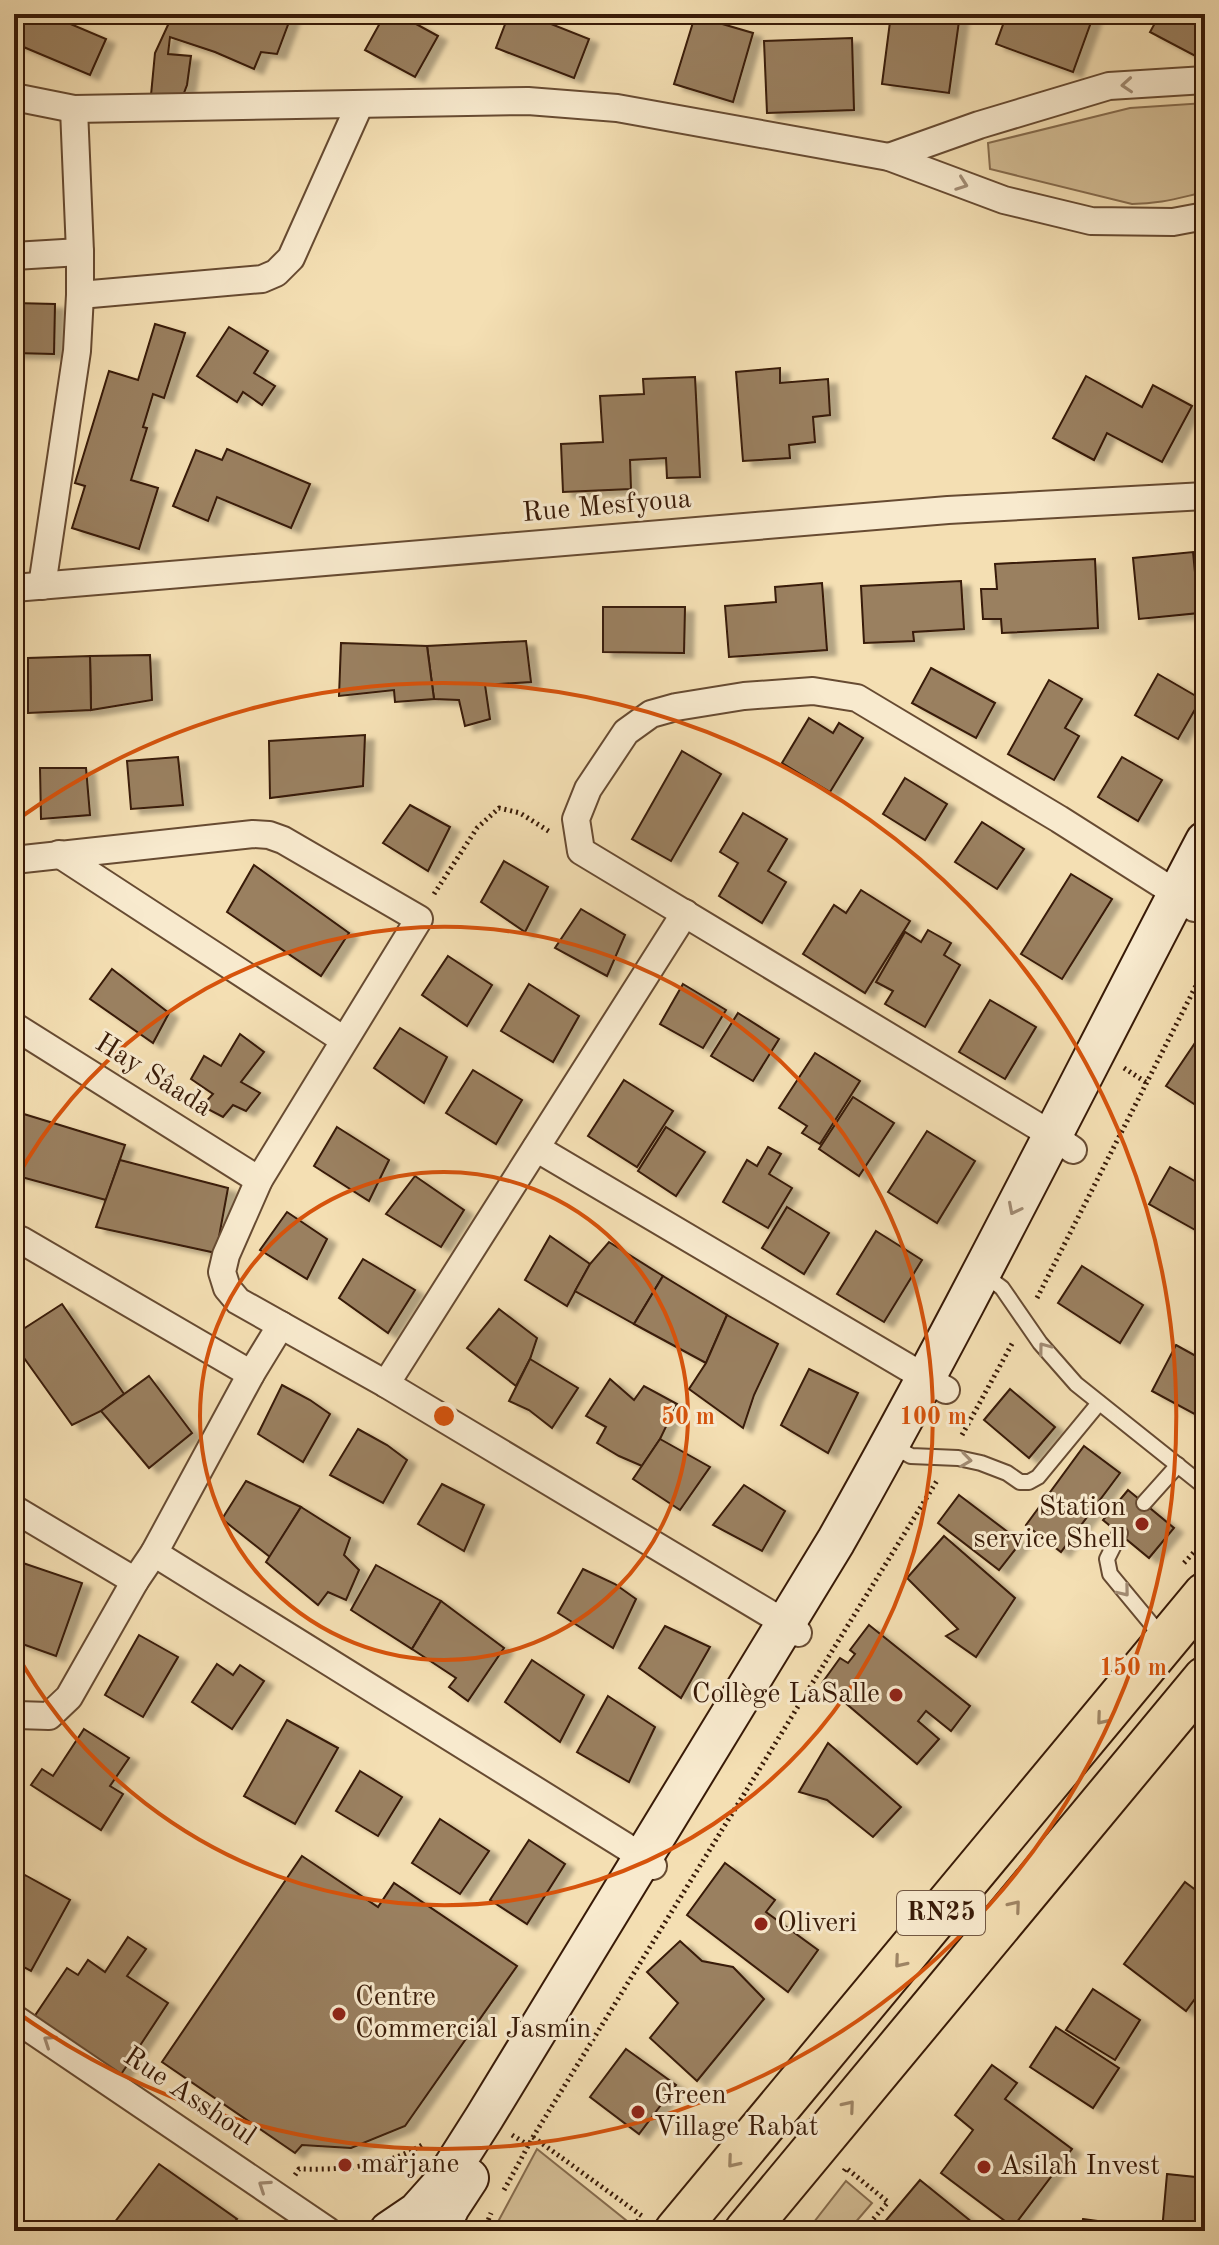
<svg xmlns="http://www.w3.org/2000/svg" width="1219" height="2245" font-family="'Old Standard TT',serif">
	<defs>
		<filter id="shadow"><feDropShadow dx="9" dy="5" stdDeviation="2" flood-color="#0004"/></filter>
	</defs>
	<rect width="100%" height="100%" fill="#f4dfb3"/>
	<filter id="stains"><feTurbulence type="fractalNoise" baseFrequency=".0025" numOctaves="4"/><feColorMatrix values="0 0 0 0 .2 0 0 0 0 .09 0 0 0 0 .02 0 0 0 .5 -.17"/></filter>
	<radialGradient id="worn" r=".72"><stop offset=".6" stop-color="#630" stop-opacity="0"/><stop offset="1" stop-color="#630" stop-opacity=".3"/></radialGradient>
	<g fill="#d4be96" stroke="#866c4e" stroke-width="2">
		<path d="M1205 103V192C1178 198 1160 204 1132 204L990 169 988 143 1130 108Z"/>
		<polygon points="537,2149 627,2221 619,2231 493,2231"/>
		<polygon points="846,2181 872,2203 848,2231 807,2231"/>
	</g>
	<g fill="#9a8060" stroke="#381a07" stroke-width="2" filter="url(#shadow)">
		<polygon points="14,14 47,14 106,39 90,75 14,43"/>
		<polygon points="173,14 232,14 241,18 242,14 292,14 277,54 261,52 254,69 215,52 170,37 168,54 191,56 187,85 182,98 151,95 155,53"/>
		<polygon points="385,14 398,14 438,36 415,77 365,50"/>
		<polygon points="509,14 526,14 589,39 574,78 496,48"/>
		<polygon points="891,14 960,14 949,93 882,84"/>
		<polygon points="1000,14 1094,14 1073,72 996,44 1005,19 999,17"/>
		<polygon points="1160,14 1205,14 1205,52 1201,59 1150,32"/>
		<polygon points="695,16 753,33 733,102 674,84"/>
		<polygon points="852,38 854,110 767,113 764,41"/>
		<polygon points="14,303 55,304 54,354 14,353"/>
		<polygon points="155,324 185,333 164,398 153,394 143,427 147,428 131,480 158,488 139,549 72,528 85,486 75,483 109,371 138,380"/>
		<polygon points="229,327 268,351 254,373 275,386 262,405 243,392 237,402 197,376"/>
		<polygon points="780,368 780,383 828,379 830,415 813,417 815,442 789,445 790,458 743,461 736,372"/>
		<polygon points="1086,376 1142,407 1153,385 1192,406 1162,462 1107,433 1094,460 1053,438"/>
		<polygon points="695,377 700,477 667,478 666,458 630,460 631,489 563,492 561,444 603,442 600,396 644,394 643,379"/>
		<polygon points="227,449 310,484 291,528 217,497 208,521 173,506 196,450 222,460"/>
		<polygon points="1193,552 1199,613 1139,619 1133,558"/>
		<polygon points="1095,559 1098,628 1002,633 1001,619 983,619 981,589 997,589 995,564"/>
		<polygon points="961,581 964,629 913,632 914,641 864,643 861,586"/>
		<polygon points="822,583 827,650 729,657 725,606 776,602 775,587"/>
		<polygon points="603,607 685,607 684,653 603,652"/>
		<polygon points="526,641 531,682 485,685 490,719 465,726 459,700 434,699 427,646"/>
		<polygon points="341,643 427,646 434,699 395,702 394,690 339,696"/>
		<polygon points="150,655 152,700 91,710 90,656"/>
		<polygon points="90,656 91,710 28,713 28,658"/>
		<polygon points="931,668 995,703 976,738 912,703"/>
		<polygon points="1158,674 1201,699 1178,739 1135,715"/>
		<polygon points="1049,680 1082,699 1065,728 1079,736 1054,780 1008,754"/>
		<polygon points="809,718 833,733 839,723 863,738 830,792 782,763"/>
		<polygon points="365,735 363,786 270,798 269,741"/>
		<polygon points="682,751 721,774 671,861 632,839"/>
		<polygon points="178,757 183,805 131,809 127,761"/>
		<polygon points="1122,757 1162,780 1138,821 1098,797"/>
		<polygon points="40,768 86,768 90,815 41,819"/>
		<polygon points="905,778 947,804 925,840 883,814"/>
		<polygon points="410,805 450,827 428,871 383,843"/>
		<polygon points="743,813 787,839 768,871 786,882 762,923 719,896 738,863 720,852"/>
		<polygon points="982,822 1024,849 997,889 955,862"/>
		<polygon points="504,861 548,887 525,932 481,902"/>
		<polygon points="254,865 349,933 321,976 227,912"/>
		<polygon points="1071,874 1112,899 1062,979 1021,954"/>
		<polygon points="861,890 910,921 865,993 803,954 834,905 846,913"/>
		<polygon points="581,909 625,935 607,976 555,948"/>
		<polygon points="928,930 951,943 944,955 960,965 925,1027 885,1004 893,991 876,982 905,932 921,942"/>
		<polygon points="448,956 492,985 467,1026 422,995"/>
		<polygon points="112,969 169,1013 153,1043 90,999"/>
		<polygon points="529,984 579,1016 553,1062 501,1031"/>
		<polygon points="683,984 726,1010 703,1048 660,1024"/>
		<polygon points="990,1000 1036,1027 1005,1079 959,1052"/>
		<polygon points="738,1013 779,1039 753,1081 711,1056"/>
		<polygon points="400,1028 447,1057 424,1103 374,1068"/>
		<polygon points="240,1034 264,1052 241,1082 260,1093 246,1111 233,1105 223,1117 202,1106 213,1094 191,1079 204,1056 221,1066"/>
		<polygon points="1195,1043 1205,1050 1205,1111 1166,1086"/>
		<polygon points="815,1053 860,1081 820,1144 802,1133 807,1126 779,1108"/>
		<polygon points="473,1070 522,1100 496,1144 446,1113"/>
		<polygon points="624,1080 673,1111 637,1167 588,1136"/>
		<polygon points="853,1097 894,1123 859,1176 819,1149"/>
		<polygon points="14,1111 125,1145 106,1200 14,1175"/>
		<polygon points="337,1127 389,1160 369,1201 314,1166"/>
		<polygon points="666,1127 705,1152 676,1196 638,1171"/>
		<polygon points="927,1131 975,1161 937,1223 888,1192"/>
		<polygon points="768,1147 781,1154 769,1174 792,1188 768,1228 723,1202 747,1160 757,1166"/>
		<polygon points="120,1160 228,1188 216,1253 96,1227"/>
		<polygon points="1170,1167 1205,1187 1205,1216 1197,1231 1149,1204"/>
		<polygon points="415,1176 464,1210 441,1247 386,1214"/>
		<polygon points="787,1207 829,1233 804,1274 762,1248"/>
		<polygon points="287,1212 327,1239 307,1279 260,1250"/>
		<polygon points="876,1231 922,1260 884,1322 837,1294"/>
		<polygon points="550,1236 590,1264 567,1306 525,1280"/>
		<polygon points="609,1242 663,1276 634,1324 575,1291 590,1264"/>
		<polygon points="363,1259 415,1290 388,1333 339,1298"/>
		<polygon points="1082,1266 1143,1305 1120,1343 1058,1303"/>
		<polygon points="663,1276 727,1315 706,1363 634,1324"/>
		<polygon points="62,1304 124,1394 101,1411 72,1425 14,1344 14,1335"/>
		<polygon points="499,1309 537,1338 530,1359 516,1386 467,1348"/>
		<polygon points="727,1315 778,1344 754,1395 743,1428 689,1389 706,1363"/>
		<polygon points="1176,1345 1205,1361 1205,1407 1200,1417 1152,1391"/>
		<polygon points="530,1359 578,1388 552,1428 529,1410 509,1401"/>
		<polygon points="809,1369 858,1393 828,1453 781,1425"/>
		<polygon points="149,1376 192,1433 149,1468 101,1411"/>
		<polygon points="610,1379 634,1400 644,1386 677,1404 660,1439 642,1466 619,1456 597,1443 606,1427 586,1416"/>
		<polygon points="282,1385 310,1400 330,1414 303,1462 258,1434"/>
		<polygon points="1010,1389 1055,1427 1029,1458 984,1420"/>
		<polygon points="358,1429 387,1445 407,1460 383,1503 330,1475"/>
		<polygon points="660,1439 710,1467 680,1510 633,1479"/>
		<polygon points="1084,1446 1120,1473 1061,1552 1026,1525"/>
		<polygon points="246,1481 301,1507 270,1557 222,1519"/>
		<polygon points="442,1484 484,1505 464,1551 418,1524"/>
		<polygon points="744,1485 785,1511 762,1551 713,1525"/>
		<polygon points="1128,1490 1174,1528 1149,1558 1103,1520"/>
		<polygon points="959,1495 1021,1542 999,1570 938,1523"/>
		<polygon points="301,1507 350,1538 344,1555 359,1570 346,1600 328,1592 318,1605 266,1562"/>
		<polygon points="944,1536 1015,1598 976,1657 946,1636 958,1629 907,1578"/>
		<polygon points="14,1560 82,1583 56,1656 14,1641"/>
		<polygon points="376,1565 441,1601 412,1649 351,1610"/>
		<polygon points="583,1569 615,1584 636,1599 613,1648 558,1613"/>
		<polygon points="441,1601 504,1648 468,1701 449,1687 456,1678 412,1649"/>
		<polygon points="869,1625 970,1706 951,1731 926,1711 918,1721 939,1739 917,1764 822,1683 840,1658 848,1663 855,1654 850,1650"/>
		<polygon points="665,1626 710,1647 681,1698 639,1668"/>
		<polygon points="139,1635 178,1657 143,1717 105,1695"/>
		<polygon points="532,1660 584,1695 560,1742 505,1702"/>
		<polygon points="217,1664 233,1675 240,1665 264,1681 232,1729 192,1702"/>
		<polygon points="608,1696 655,1727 629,1782 577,1752"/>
		<polygon points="287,1720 338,1748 295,1824 244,1796"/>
		<polygon points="84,1729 129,1758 110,1786 123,1794 101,1830 31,1785 42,1769 53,1776"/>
		<polygon points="828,1743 901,1807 873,1837 827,1800 799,1792"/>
		<polygon points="360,1771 402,1797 378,1836 336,1811"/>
		<polygon points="440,1819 489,1851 460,1894 412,1863"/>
		<polygon points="529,1840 565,1864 527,1924 490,1900"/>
		<polygon points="302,1856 378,1907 394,1883 517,1966 405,2126 351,2148 302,2145 295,2153 162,2062"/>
		<polygon points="725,1863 775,1900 766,1912 818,1950 788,1992 687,1915"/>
		<polygon points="25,1875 70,1900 31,1971 14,1962 14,1894"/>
		<polygon points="1185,1882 1205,1897 1205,1985 1186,2011 1124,1964"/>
		<polygon points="128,1937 146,1949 127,1976 168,2003 120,2076 32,2020 67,1968 78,1975 88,1960 105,1972"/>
		<polygon points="680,1941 702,1961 733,1967 764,1999 697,2081 650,2038 678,2003 647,1972"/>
		<polygon points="1093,1989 1140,2020 1115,2060 1066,2030"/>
		<polygon points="1056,2027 1119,2068 1093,2108 1030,2067"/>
		<polygon points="626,2049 676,2085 639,2134 590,2097"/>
		<polygon points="992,2065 1017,2083 1005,2099 1072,2149 1013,2227 941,2173 973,2130 955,2115"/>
		<polygon points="159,2164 237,2219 227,2231 108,2231"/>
		<polygon points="1167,2174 1205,2178 1205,2231 1162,2231"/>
		<polygon points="920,2180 983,2231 877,2231"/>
		<polygon points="1083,2219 1135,2226 1134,2231 1081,2231"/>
	</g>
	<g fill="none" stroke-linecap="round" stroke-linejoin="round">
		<g stroke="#674b32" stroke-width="18">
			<g id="lane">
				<polyline points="982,1273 1002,1288 1040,1343 1076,1384 1205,1487"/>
				<polyline points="891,1445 911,1456 958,1458 981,1463 1007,1473 1020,1482 1029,1482 1038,1477 1099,1403"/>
				<polyline points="1144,1503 1178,1465"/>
				<polyline points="1120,1533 1107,1559 1110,1574 1163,1638"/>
			</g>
		</g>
		<g stroke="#674b32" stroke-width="30">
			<g id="street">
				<polyline points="14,97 74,109 528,101 617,108 889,157 1004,200 1091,221 1173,222 1205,216"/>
				<polyline points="889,157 979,125 1109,86 1205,80"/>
				<polyline points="14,256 80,252"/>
				<polyline points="80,295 262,279 276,273 291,258 360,104"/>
				<polyline points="42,586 77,351 80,295 80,252 74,109"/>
				<polyline points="14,588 948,510 1205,496"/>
				<polyline points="59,854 344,1040"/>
				<polyline points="14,860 253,834 269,835 283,840 419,919 259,1180 226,1255 222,1272 227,1288 238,1301 386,1384 785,1623 798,1633"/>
				<polyline points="14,1026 259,1180"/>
				<polyline points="536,1148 946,1390"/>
				<polyline points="1073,1150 1052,1135 581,851 576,819 588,789 626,732 651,714 676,707 744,696 813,691 857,698 1059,819 1177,894 1194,908"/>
				<polyline points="21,1240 251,1374"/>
				<polyline points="386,1384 685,913"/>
				<polyline points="14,1509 135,1581"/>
				<polyline points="154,1553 625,1846 653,1866"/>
				<polyline points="14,1713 17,1715 49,1716 69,1697 135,1581 154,1553 251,1374 281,1325"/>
				<polyline points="14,2018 328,2231"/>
			</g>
		</g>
		<g stroke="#381a07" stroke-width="42">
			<g id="secondary">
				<path d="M389 2231 417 2212 442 2184 484 2118 836 1541C966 1311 1082 1075 1205 841"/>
				<polyline points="439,2231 450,2207 469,2178"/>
			</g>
		</g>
		<g stroke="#381a07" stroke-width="46">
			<g id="primary">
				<polyline points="676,2231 1205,1594"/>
				<polyline points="746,2231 1205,1678"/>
			</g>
		</g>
		<g stroke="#381a07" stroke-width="5" stroke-dasharray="2 4" stroke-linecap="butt">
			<polyline points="1198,808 1205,796"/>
			<polyline points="434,894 477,828 499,808 520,813 550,832"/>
			<polyline points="1124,1068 1147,1083"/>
			<polyline points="1037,1298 1205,968"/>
			<polyline points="962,1435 1013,1342"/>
			<polyline points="1184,1563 1205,1540"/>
			<polyline points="512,2135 528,2145"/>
			<polyline points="533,2137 642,2216"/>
			<polyline points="844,2171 846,2168 888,2202 863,2231"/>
			<path d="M295 2175 299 2169C342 2170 388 2167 425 2143"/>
			<polyline points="504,2190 533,2137 938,1479"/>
			<polyline points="484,2231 491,2213"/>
			<polyline points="630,2231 641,2217"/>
		</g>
		<use href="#lane" stroke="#f8eace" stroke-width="14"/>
		<use href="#street" stroke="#f8eace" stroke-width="26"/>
		<use href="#secondary" stroke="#f8eace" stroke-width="38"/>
		<use href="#primary" stroke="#f4dfb3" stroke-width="42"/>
	</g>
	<defs><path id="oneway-chevron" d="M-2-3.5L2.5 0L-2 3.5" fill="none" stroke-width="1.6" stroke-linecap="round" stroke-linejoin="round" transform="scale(2)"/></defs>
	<g stroke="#a28c74">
		<use href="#oneway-chevron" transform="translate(1127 85) rotate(176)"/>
		<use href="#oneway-chevron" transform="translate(962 184) rotate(20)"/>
		<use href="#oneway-chevron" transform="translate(1014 1209) rotate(117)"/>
		<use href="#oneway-chevron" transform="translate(1044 1348) rotate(-127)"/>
		<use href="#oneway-chevron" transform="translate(966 1460) rotate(8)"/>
		<use href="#oneway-chevron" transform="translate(1124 1591) rotate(51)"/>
		<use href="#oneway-chevron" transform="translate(49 2041) rotate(-146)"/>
		<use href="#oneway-chevron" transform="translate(264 2186) rotate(-146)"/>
	</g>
	<g stroke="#9f8666">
		<use href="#oneway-chevron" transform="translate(1102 1719) rotate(130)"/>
		<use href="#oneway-chevron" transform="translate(1015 1906) rotate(-50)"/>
		<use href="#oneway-chevron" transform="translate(900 1962) rotate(130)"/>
		<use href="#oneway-chevron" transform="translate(849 2106) rotate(-50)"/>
		<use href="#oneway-chevron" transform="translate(733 2162) rotate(130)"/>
	</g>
	<g fill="none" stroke="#d6530c" stroke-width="4">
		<circle cx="444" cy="1416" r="244"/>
		<path d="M14 1183A489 489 0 1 1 14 1649"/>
		<path d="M18 819A733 733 0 1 1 18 2013"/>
	</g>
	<g fill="#8f2418" stroke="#f8eace" stroke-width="3">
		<circle cx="1142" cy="1524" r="8"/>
		<circle cx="896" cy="1695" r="8"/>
		<circle cx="761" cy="1924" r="8"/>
		<circle cx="339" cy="2014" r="8"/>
		<circle cx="638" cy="2112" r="8"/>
		<circle cx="345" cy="2165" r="8"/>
		<circle cx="984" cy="2167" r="8"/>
	</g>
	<g text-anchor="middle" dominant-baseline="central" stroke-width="6" stroke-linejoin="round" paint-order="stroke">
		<rect fill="#f8eace" stroke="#725843" stroke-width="2" x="897" y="1891" width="88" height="44" rx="6"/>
		<g font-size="26" font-weight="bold" fill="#381a07">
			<text x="941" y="1913">RN25</text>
		</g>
		<g font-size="28" fill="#381a07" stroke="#f8eace">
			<text transform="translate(607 507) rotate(-5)">Rue Mesfyoua</text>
			<text transform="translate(153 1076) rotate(32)">Hay Sâada</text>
			<text transform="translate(189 2097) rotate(34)">Rue Asshoul</text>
		</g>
		<g font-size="28" fill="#381a07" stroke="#f8eace" text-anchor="start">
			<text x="1126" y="1508" text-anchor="end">Station<tspan x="1126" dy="32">service Shell</tspan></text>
			<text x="880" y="1695" text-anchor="end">Collège LaSalle</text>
			<text x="777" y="1924">Oliveri</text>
			<text x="355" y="1998">Centre<tspan x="355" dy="32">Commercial Jasmin</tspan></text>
			<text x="654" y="2096">Green<tspan x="654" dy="32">Village Rabat</tspan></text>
			<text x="361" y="2165">marjane</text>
			<text x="1000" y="2167">Asilah Invest</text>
		</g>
	</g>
	<circle cx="444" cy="1416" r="12" fill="#d6530c" stroke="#f8eace" stroke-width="4"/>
	<g font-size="24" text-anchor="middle" font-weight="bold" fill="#d6530c" stroke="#f8eace" stroke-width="6" stroke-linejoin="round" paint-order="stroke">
		<text x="688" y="1424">50 m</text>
		<text x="933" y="1424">100 m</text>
		<text x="1133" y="1675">150 m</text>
	</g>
	<rect width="1219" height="2245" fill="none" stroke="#f4dfb3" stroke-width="48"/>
	<rect x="16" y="16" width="1187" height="2213" fill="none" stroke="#381a07" stroke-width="4"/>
	<rect x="24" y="24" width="1171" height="2197" fill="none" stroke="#381a07" stroke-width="2"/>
	<rect width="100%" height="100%" filter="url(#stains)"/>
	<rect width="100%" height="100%" fill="url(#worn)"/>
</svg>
